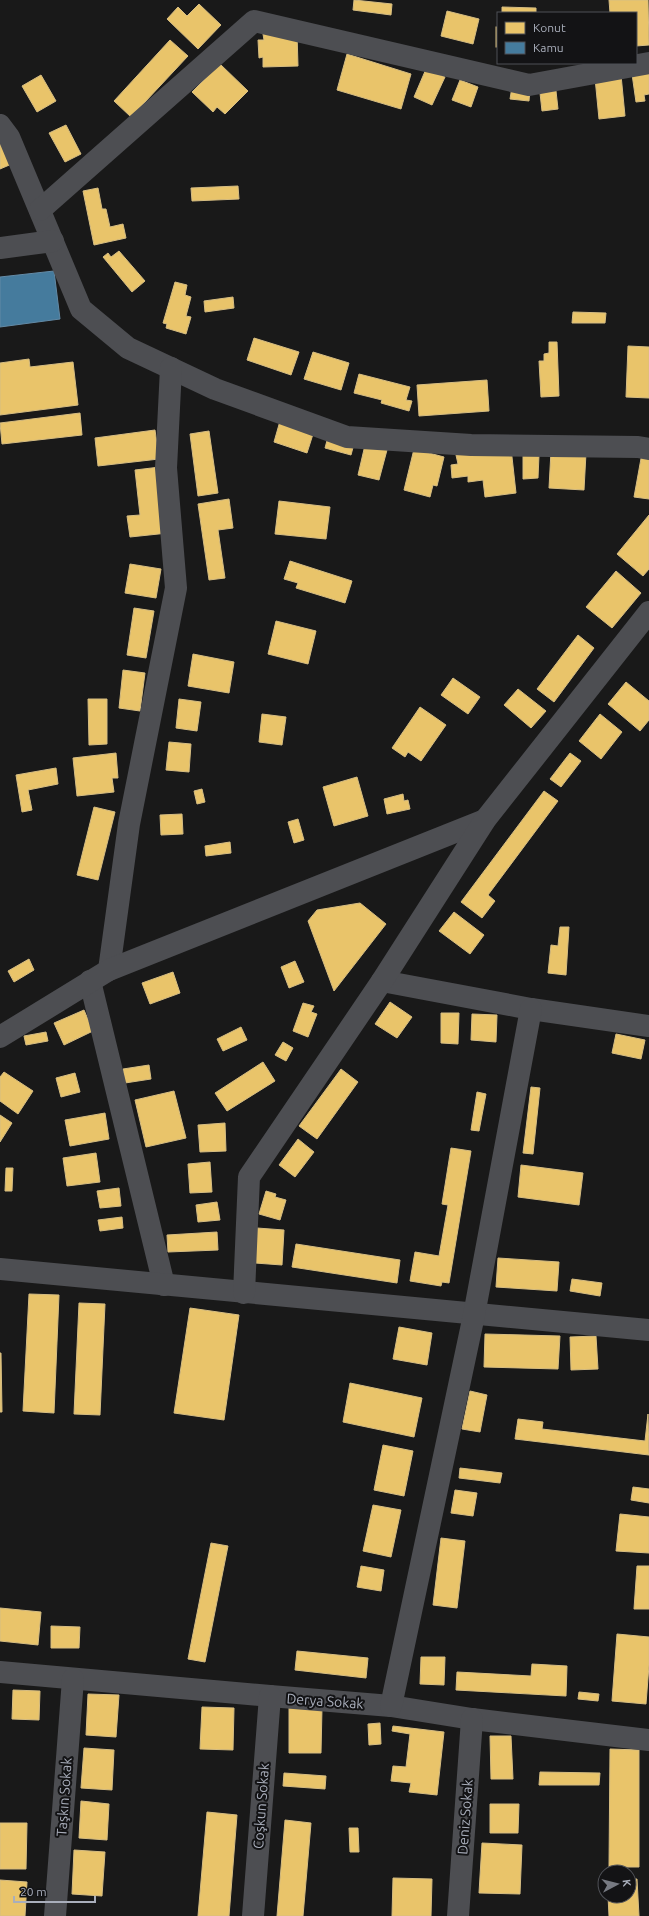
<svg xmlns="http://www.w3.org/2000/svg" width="649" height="1916" font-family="Ubuntu,sans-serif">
	<rect width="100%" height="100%" fill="#191919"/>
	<g fill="#e9c46a" stroke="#d6bd82">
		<polygon points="354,0 392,4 391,15 353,10"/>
		<polygon points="609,0 648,0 649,45 636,46 636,13 610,13"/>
		<polygon points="199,4 221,25 198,49 167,19 178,7 187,16"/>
		<polygon points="502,7 536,8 536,13 502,13"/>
		<polygon points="447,11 479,19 473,44 441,36"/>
		<rect x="496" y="27" width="2" height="20"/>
		<polygon points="297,33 298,66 263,67 263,57 259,58 258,40 264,40 263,34"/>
		<polygon points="170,40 188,56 131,117 114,101"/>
		<polygon points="347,54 411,74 401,109 337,90"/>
		<polygon points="220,64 248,91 225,114 217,107 213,112 192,92"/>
		<polygon points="426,69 445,77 432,105 414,97"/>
		<polygon points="649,72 649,94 644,95 645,101 636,102 632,74"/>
		<polygon points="41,75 56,101 37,112 22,86"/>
		<polygon points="621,75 625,116 599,119 595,78"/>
		<polygon points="460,80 478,87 471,107 452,100"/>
		<polygon points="512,87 530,89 529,101 510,99"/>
		<polygon points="556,91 558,109 542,111 540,93"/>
		<polygon points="66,125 81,154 65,162 49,133"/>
		<polygon points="0,132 14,163 0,169"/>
		<polygon points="238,186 239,199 192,201 191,188"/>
		<polygon points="98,188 102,209 106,209 110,227 123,224 126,238 94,245 83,191"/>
		<polygon points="119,251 145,281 132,292 103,257 108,253 111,257"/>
		<polygon points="175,282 187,285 185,295 191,297 186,316 191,317 186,334 166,328 167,324 163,323"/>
		<polygon points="233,297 234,308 205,312 204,301"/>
		<polygon points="573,312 606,313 605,323 572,323"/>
		<polygon points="254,338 299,352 291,375 247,360"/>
		<polygon points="549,342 557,342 559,396 541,397 539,361 544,361 544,354 549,353"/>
		<polygon points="628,346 649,347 649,398 626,397"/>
		<polygon points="313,352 349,363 341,390 304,379"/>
		<polygon points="29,359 30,367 73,362 78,405 0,415 0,363"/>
		<polygon points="359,374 410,387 406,400 412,401 409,411 381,403 382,400 354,393"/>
		<polygon points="487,380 489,411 419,416 417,385"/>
		<polygon points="80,413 82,435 2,444 0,423"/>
		<polygon points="280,421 314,431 307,453 274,442"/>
		<polygon points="155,430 159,459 98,466 95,438"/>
		<polygon points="209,431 218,493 198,496 190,434"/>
		<polygon points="329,433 355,440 351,455 325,448"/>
		<polygon points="365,445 387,450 379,480 358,475"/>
		<polygon points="511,448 516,493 485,497 483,480 468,482 468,476 452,478 451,465 458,464 456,455"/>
		<polygon points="414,449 444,457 437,486 433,485 430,497 404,490"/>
		<polygon points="551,451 586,453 584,490 549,488"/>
		<polygon points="642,453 649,455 649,499 634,497"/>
		<polygon points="523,455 539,455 538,478 523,479"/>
		<polygon points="160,467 168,533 130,537 127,516 140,515 135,470"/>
		<polygon points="229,499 233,528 218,530 225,578 209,580 198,504"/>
		<polygon points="279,501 330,507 326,539 275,534"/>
		<polygon points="649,515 649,569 643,576 617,554"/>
		<polygon points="290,561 352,581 345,603 296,588 298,583 284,579"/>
		<polygon points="130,564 161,569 156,598 125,593"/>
		<polygon points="616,571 641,593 612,628 586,607"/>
		<polygon points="134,608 154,611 146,658 127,655"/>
		<polygon points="276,621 316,631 308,664 268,654"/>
		<polygon points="578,635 594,648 554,702 537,689"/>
		<polygon points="193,654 234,662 229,693 188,686"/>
		<polygon points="123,670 145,673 140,711 119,708"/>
		<polygon points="453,678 480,697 468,714 441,695"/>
		<polygon points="626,682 649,701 649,720 640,731 608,704"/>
		<polygon points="518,689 546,711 531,728 504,705"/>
		<polygon points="88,699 107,699 107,744 89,745"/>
		<polygon points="179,699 201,702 197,731 176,728"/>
		<polygon points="420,707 446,725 421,761 408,752 405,757 392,748"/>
		<polygon points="262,714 286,717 282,745 259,742"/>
		<polygon points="600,714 622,732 601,759 579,741"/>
		<polygon points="169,742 191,744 189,772 166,770"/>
		<polygon points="116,753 118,778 112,778 114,792 77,796 73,758"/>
		<polygon points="570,753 581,761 561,787 550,779"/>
		<polygon points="56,768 58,784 28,790 32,810 22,812 16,775"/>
		<polygon points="357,777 368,816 334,826 323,787"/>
		<polygon points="202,789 205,802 197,804 194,791"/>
		<polygon points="544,791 558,801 488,895 495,901 482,918 461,902"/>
		<polygon points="403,794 404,801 408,800 410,809 387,814 384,799"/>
		<polygon points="94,807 115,812 98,880 77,875"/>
		<polygon points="182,814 183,834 161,835 160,815"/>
		<polygon points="298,819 304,840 294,843 288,822"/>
		<polygon points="230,842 231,853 206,856 205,846"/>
		<polygon points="360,903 386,924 334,991 308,921 317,910"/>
		<polygon points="454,912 484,935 470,954 439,931"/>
		<polygon points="560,927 569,927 566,975 548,973 551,945 558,946"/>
		<polygon points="29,959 34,970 14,982 8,971"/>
		<polygon points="295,961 304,982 289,988 281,967"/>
		<polygon points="173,972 180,993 150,1004 142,983"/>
		<polygon points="390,1002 412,1017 397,1038 375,1024"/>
		<polygon points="303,1003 314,1006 311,1012 317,1014 308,1037 293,1031"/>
		<polygon points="84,1010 93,1031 64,1045 54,1023"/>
		<polygon points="441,1013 459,1013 458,1044 441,1043"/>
		<polygon points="472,1014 497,1015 496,1042 471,1040"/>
		<polygon points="241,1027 247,1040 223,1051 217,1039"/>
		<polygon points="46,1032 48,1041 26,1045 24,1036"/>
		<polygon points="616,1034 645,1040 641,1059 612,1053"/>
		<polygon points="283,1042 293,1048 286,1061 275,1055"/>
		<polygon points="263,1062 275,1081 227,1111 215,1093"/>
		<polygon points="149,1065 151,1079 125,1083 123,1069"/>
		<polygon points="341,1069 358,1082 317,1139 299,1126"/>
		<polygon points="4,1072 33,1091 18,1114 0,1101 0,1077"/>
		<polygon points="75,1073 80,1092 61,1097 56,1078"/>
		<polygon points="531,1087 540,1088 533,1154 523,1153"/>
		<polygon points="174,1091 186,1138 146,1147 135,1100"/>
		<polygon points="477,1092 486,1094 479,1131 471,1130"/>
		<polygon points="105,1113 109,1139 70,1146 65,1120"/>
		<polygon points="0,1115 12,1123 0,1142"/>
		<polygon points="225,1123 226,1151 200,1152 198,1125"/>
		<polygon points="298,1139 314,1152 295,1177 279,1165"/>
		<polygon points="451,1148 471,1151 449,1283 442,1282 441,1286 410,1281 415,1252 439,1256 448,1205 442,1204"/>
		<polygon points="96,1153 100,1182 67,1186 63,1158"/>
		<polygon points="210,1162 212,1192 190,1193 188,1164"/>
		<polygon points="521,1165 583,1173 579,1205 518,1197"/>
		<polygon points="6,1168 13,1168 12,1191 5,1191"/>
		<polygon points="119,1188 121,1206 100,1208 97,1191"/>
		<polygon points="266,1191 276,1194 275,1197 286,1200 280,1220 259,1214"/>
		<polygon points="217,1202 220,1220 198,1222 196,1205"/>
		<polygon points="122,1217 123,1228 100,1231 98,1220"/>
		<polygon points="257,1228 284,1230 282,1265 255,1263"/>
		<polygon points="217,1232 218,1250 168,1252 167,1235"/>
		<polygon points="296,1244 400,1260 397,1283 292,1267"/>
		<polygon points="498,1258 559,1262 557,1291 496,1287"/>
		<polygon points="572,1279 602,1283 600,1296 570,1291"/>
		<polygon points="29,1294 59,1295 54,1413 23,1411"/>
		<polygon points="79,1303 105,1304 100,1415 74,1414"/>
		<polygon points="190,1308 239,1315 224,1420 174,1413"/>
		<polygon points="399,1327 432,1333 427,1365 393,1359"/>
		<polygon points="485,1334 560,1336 558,1369 484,1367"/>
		<polygon points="596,1336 598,1369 571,1370 570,1337"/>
		<polygon points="0,1353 1,1353 2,1412 0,1412"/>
		<polygon points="350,1383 422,1398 414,1437 343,1422"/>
		<polygon points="470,1391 487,1395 480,1432 462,1429"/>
		<polygon points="648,1414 649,1455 515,1439 518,1419 543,1422 542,1429 645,1441"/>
		<polygon points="383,1445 413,1451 404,1496 374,1490"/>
		<polygon points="460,1468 502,1473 500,1483 459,1478"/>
		<polygon points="633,1487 649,1489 649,1503 631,1500"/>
		<polygon points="455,1490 477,1493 473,1516 451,1513"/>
		<polygon points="373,1505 401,1510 391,1557 363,1551"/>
		<polygon points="620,1514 649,1517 649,1553 616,1551"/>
		<polygon points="441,1538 465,1541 457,1608 433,1605"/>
		<polygon points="211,1543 228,1546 205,1662 188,1659"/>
		<polygon points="361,1566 384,1570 381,1591 357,1587"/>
		<polygon points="637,1566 649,1566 649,1609 634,1609"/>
		<polygon points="0,1608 41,1612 38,1645 0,1641"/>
		<polygon points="51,1626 80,1627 79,1648 51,1648"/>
		<polygon points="617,1634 649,1637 649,1665 646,1704 612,1701"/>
		<polygon points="297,1651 368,1658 366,1678 295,1670"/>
		<polygon points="421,1657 445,1657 444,1685 420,1684"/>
		<polygon points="532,1664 567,1666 566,1696 456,1690 457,1672 531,1676"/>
		<polygon points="13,1690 40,1691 39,1720 12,1719"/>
		<polygon points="579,1692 599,1694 598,1701 578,1699"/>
		<polygon points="88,1694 119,1695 116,1737 86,1735"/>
		<polygon points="202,1707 234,1708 233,1750 200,1749"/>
		<polygon points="289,1708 322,1708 321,1753 289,1753"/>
		<polygon points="380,1723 381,1744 369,1745 368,1724"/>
		<polygon points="393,1726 444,1732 437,1795 409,1792 411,1783 391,1781 393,1766 406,1767 410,1734 392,1731"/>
		<polygon points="490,1736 511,1736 513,1779 491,1779"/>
		<polygon points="84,1748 114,1750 112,1790 81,1788"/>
		<polygon points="610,1749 639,1750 639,1867 609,1867"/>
		<polygon points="540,1772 600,1773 599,1785 539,1785"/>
		<polygon points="284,1773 326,1776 325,1789 283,1786"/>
		<polygon points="81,1801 109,1804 107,1840 79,1838"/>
		<polygon points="490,1804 519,1804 518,1833 490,1833"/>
		<polygon points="207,1812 237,1815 229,1916 198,1916"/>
		<polygon points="285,1820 311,1823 303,1916 277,1916"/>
		<polygon points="0,1823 27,1823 26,1869 0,1869"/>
		<polygon points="349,1828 358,1828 359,1852 350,1852"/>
		<polygon points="482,1843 522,1845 520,1894 479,1893"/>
		<polygon points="74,1850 105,1852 102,1896 72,1894"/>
		<polygon points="393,1878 432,1879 431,1916 392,1916"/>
		<polygon points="629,1879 637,1879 639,1916 609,1916 608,1896 629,1896"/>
		<polygon points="0,1880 27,1882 25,1916 0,1916"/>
	</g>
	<polygon fill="#457b9d" stroke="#638aa6" points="54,271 60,319 0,327 0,277"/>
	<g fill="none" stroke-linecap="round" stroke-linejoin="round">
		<g stroke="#4d4e52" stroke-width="22">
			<polyline points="0,125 9,137 81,309 128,348 215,389 347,437 471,445 638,447 649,449"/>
			<polyline points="40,210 254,21 529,85 649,63"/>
			<polyline points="0,248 53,241"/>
			<polyline points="109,970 129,824 176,588 166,468 171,368"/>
			<polyline points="90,981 164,1285"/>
			<polyline points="382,981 531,1009 649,1026"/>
			<polyline points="0,1037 109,970 485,820"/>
			<polyline points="0,1269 649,1330"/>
			<polyline points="244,1293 249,1177 382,981 485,820 649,612"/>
			<polyline points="0,1672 270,1696 391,1706 472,1719 649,1740"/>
			<polyline points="391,1706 474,1315 531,1009"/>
			<polyline points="55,1916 73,1679"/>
			<polyline points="253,1916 270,1696"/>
			<polyline points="458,1916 472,1719"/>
		</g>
	</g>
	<g text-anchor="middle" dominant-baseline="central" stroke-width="4" stroke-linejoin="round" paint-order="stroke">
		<g font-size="14" fill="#a9aebb" stroke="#131315">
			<text transform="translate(325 1701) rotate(4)">Derya Sokak</text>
			<text transform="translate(64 1797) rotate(-86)">Taşkın Sokak</text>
			<text transform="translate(261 1806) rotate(-86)">Coşkun Sokak</text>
			<text transform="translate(465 1817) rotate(-86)">Deniz Sokak</text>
		</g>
	</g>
	<rect x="497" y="12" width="140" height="52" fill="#131315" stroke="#4f5157"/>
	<rect x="505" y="22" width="20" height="12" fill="#e9c46a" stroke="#4f5157"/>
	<text x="533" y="32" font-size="12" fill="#a9aebb">Konut</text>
	<rect x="505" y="42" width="20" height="12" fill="#457b9d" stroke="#4f5157"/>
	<text x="533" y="52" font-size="12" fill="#a9aebb">Kamu</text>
	<g transform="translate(617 1884) rotate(83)"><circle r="19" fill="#131315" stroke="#4f5157"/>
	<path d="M0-3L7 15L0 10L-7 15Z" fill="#777a82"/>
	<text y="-6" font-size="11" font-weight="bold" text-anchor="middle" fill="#a9aebb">K</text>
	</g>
	<path d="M14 1896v6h81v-6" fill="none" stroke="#a9aebb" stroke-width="2"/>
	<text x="20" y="1896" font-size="12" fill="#a9aebb" stroke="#131315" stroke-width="3" paint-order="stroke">20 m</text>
</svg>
